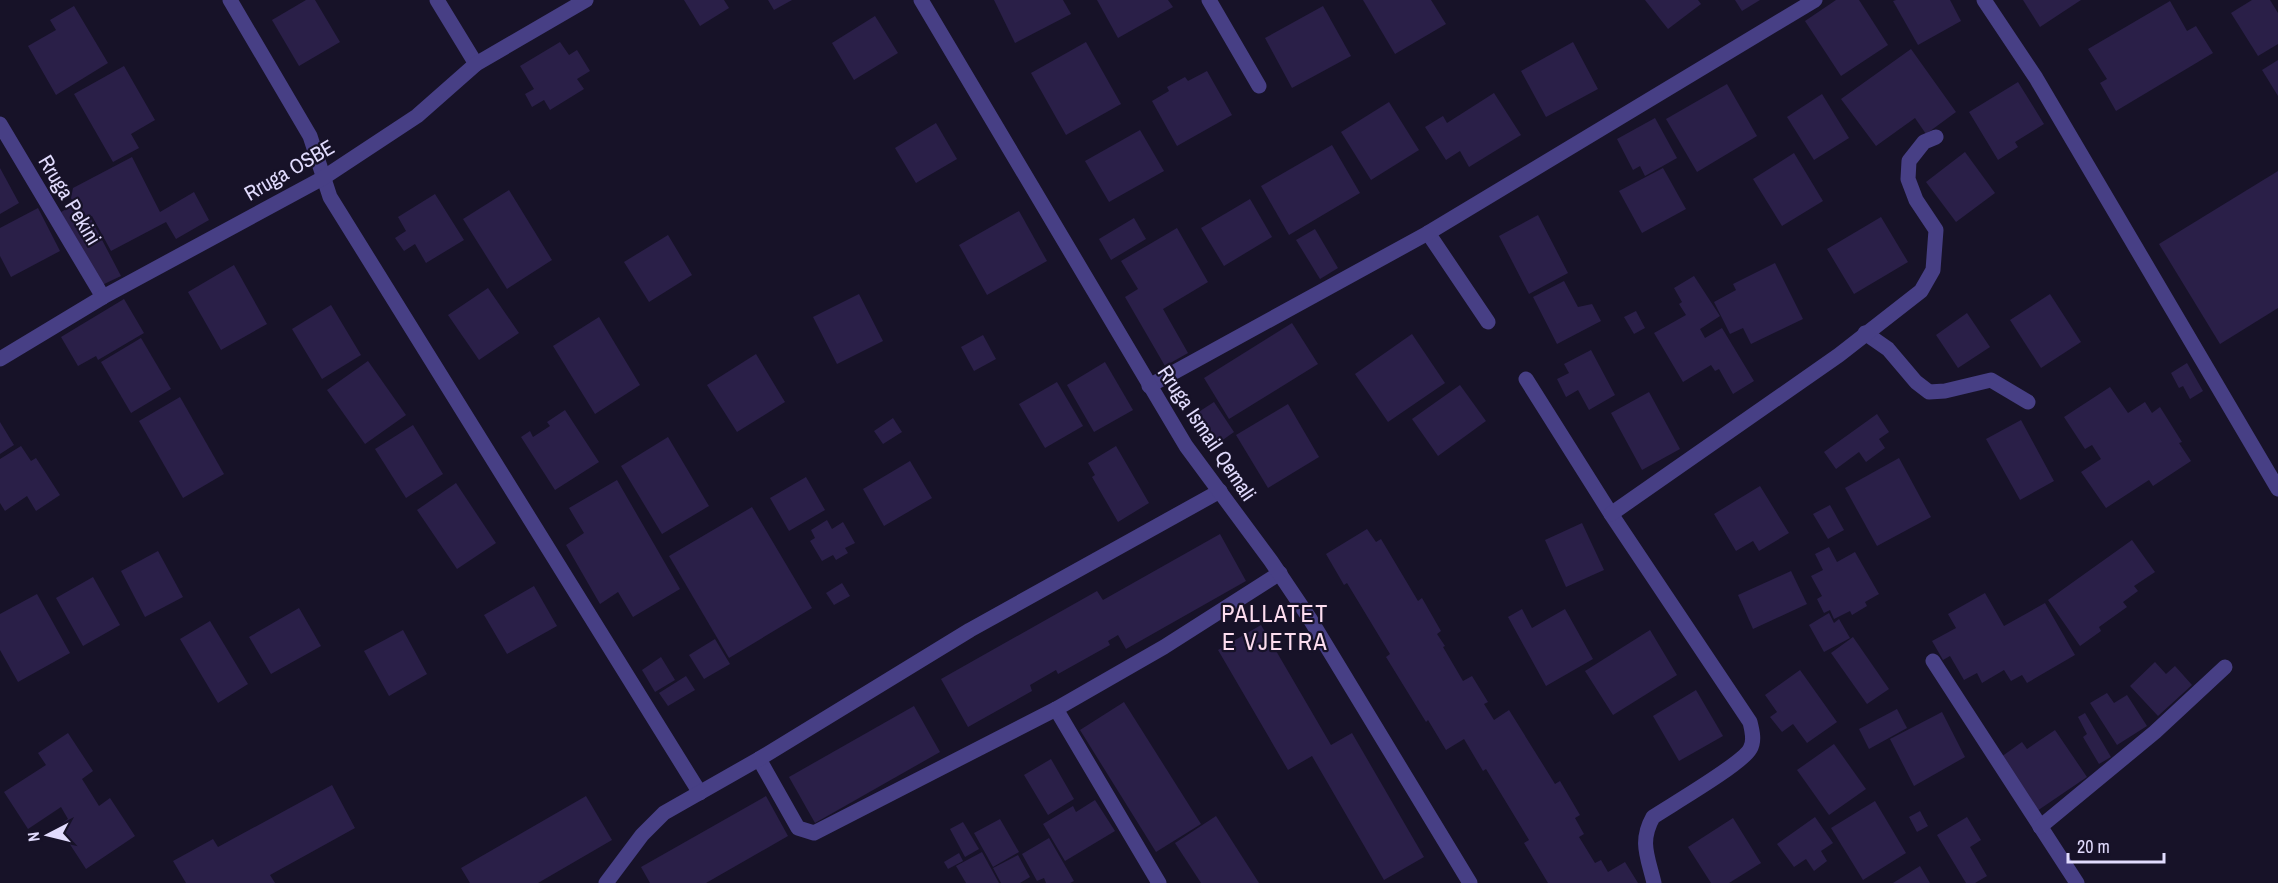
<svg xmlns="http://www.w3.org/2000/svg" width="2278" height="883" font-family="'Archivo Narrow',sans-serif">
	<rect width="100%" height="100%" fill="#171228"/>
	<g fill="#2a1f48">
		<polygon points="306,0 315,0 340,42 299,66 272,20"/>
		<polygon points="684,0 724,0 729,8 700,26"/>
		<polygon points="768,0 792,0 774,10"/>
		<polygon points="994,0 1063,0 1071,14 1015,43"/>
		<polygon points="1097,0 1168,0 1173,7 1118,38"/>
		<polygon points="1363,0 1431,0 1446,24 1395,54"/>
		<polygon points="1645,0 1698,0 1701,4 1668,29"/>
		<polygon points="1735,0 1760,0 1742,11"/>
		<polygon points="1836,0 1859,0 1888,45 1841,76 1805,21"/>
		<polygon points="1896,0 1950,0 1961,21 1918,45 1893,1"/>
		<polygon points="2023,0 2081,0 2040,27"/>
		<polygon points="2252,0 2270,0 2278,13 2278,44 2258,56 2231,13"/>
		<polygon points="2170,1 2187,31 2196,26 2213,53 2116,111 2100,83 2107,79 2088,49"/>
		<polygon points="74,6 108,63 56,95 28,46 56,30 50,20"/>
		<polygon points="1323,6 1351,56 1292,88 1265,38"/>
		<polygon points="875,16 898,53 854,80 832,43"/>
		<polygon points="560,42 569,55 577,50 590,71 577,79 584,89 550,110 544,100 532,107 525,94 534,89 520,66"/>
		<polygon points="1086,42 1121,104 1066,135 1031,73"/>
		<polygon points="1573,42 1598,89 1546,117 1521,71"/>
		<polygon points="1911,49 1956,112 1926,134 1915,118 1876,146 1841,99"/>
		<polygon points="2278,60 2278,96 2262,70"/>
		<polygon points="124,66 155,120 131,134 139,148 113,162 74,94"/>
		<polygon points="1207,71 1232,115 1177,146 1152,101 1169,91 1167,87 1185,77 1188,81"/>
		<polygon points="2018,82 2044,124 2015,142 2018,147 1998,160 1969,112"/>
		<polygon points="1727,84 1757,136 1697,172 1666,119"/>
		<polygon points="1494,93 1521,135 1469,167 1460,151 1446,160 1425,127 1443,116 1447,123"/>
		<polygon points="1822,94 1849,138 1814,160 1787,117"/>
		<polygon points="1389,102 1419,150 1371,180 1341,132"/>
		<polygon points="1655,118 1677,158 1645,176 1640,166 1633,170 1617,139"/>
		<polygon points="936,123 957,159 916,183 895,148"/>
		<polygon points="1140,130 1164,171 1109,202 1085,161"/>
		<polygon points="1332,145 1360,193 1289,235 1261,186"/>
		<polygon points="1965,152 1995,193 1956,222 1926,182"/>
		<polygon points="1794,153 1823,201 1782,226 1753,179"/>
		<polygon points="132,157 160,212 194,192 209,220 176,239 166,222 111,251 92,216 90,217 121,276 100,286 61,212 74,205 71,198 73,188"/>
		<polygon points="0,168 19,203 0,214"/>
		<polygon points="1663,168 1686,209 1642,233 1619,191"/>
		<polygon points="2278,171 2278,308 2220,344 2159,244"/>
		<polygon points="509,190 552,260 507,289 463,219"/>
		<polygon points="435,194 464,240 426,263 415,244 404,251 395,238 406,231 398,217"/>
		<polygon points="1250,199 1272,237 1224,266 1201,228"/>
		<polygon points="38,208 60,251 11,277 0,256 0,228"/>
		<polygon points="1019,211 1047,261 987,295 959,245"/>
		<polygon points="1538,215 1568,273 1529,294 1499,236"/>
		<polygon points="1881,217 1908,262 1854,294 1827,249"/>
		<polygon points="1134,218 1146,239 1111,260 1099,239"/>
		<polygon points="1177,228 1208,282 1163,309 1188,353 1165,366 1125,297 1138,289 1121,261"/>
		<polygon points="1315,229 1338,268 1320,279 1296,240"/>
		<polygon points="668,235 692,275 649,302 624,262"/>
		<polygon points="1775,263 1803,319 1751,344 1743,328 1730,334 1714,302 1736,290 1733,284"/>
		<polygon points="234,265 267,324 221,350 188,292"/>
		<polygon points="1694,276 1720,316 1700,329 1705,338 1722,328 1754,381 1733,394 1719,369 1715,371 1711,365 1683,382 1654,333 1686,315 1679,304 1682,302 1674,288"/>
		<polygon points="1564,281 1578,307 1592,304 1601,321 1557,344 1533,297"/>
		<polygon points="488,288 519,333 479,360 448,315"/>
		<polygon points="859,294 883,341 837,364 813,317"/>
		<polygon points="2050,294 2081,342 2041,368 2010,320"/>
		<polygon points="124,299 144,333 98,360 96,356 78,366 61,337"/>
		<polygon points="331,305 361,355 322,379 292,329"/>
		<polygon points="1636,311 1645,328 1634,334 1624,317"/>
		<polygon points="1967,313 1990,347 1958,368 1936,335"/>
		<polygon points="599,317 640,385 595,414 553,346"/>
		<polygon points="1292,323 1318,364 1229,419 1204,378"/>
		<polygon points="1412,334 1445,383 1388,422 1355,374"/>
		<polygon points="983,335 996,359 974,371 961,347"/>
		<polygon points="141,338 171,389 131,413 101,362"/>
		<polygon points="1591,350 1615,395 1589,410 1578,390 1566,397 1557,379 1569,373 1564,364"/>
		<polygon points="756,354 785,402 737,432 707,385"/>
		<polygon points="368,361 406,415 365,444 327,390"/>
		<polygon points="1105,362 1133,410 1094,432 1067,385"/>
		<polygon points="2187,363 2203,391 2190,399 2183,386 2179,388 2171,373"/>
		<polygon points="1057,382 1083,426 1045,448 1019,404"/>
		<polygon points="1460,385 1486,421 1438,456 1412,419"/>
		<polygon points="2110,387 2128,413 2145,402 2152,413 2160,407 2182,442 2179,443 2191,461 2153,486 2149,480 2106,508 2081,472 2101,459 2092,445 2085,449 2064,417"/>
		<polygon points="1649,392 1680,449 1642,470 1611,413"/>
		<polygon points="180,397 224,474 183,498 139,421"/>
		<polygon points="1214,402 1234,432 1217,444 1197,413"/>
		<polygon points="1288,404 1319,457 1268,488 1236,435"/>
		<polygon points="565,410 599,462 555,490 521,437 530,431 533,437 550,426 547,422"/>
		<polygon points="1877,414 1889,432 1879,439 1885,448 1866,462 1859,452 1836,469 1824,452"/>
		<polygon points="893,418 902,432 883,444 874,431"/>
		<polygon points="2021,420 2054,481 2020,500 1986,439"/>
		<polygon points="0,422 14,445 0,454"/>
		<polygon points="413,425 443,474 406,498 375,449"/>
		<polygon points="668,437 709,506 662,534 621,466"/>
		<polygon points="21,446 31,461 36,458 60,495 36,511 27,496 5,511 0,503 0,459"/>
		<polygon points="1116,446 1149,503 1118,522 1092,477 1095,475 1088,463"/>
		<polygon points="1899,458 1931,517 1877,546 1845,488"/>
		<polygon points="910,461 932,498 884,526 863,489"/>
		<polygon points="806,477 825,510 789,531 770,498"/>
		<polygon points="617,480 680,589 633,617 618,592 600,604 566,545 584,533 569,508"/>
		<polygon points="456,483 496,543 457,569 417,510"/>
		<polygon points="1760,486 1789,533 1759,551 1753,541 1736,551 1714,514"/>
		<polygon points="1830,505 1844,530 1828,539 1813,514"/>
		<polygon points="752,507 812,608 729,658 669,556"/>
		<polygon points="827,520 832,529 843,522 855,543 845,548 848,553 836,560 833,555 822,561 810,541 815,538 811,530"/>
		<polygon points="1582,523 1604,570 1566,587 1545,540"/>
		<polygon points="1367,529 1376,542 1381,539 1418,601 1422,598 1441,631 1437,634 1445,646 1443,647 1463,681 1472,676 1488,702 1484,704 1494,720 1509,710 1555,784 1560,781 1580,815 1575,818 1584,834 1579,837 1595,863 1601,860 1608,872 1625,862 1638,883 1548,883 1524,843 1529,840 1486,769 1483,771 1464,739 1446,750 1428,720 1426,722 1386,657 1390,654 1347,583 1344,585 1326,554"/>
		<polygon points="1220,534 1246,581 1126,649 1118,635 1108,641 1110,645 1058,674 1056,670 1030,685 1032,691 968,727 941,679 1097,591 1103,600"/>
		<polygon points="2132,540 2155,572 2134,586 2138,591 2123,602 2127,607 2099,627 2101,631 2080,646 2048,600"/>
		<polygon points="1829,547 1837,562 1855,552 1879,594 1865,602 1867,606 1852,615 1850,611 1834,619 1830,610 1824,613 1817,599 1822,596 1811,576 1823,570 1815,554"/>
		<polygon points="158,551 183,597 145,617 121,571"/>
		<polygon points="1791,571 1807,604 1753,629 1738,595"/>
		<polygon points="93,577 120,625 83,646 56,598"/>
		<polygon points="842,583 850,596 834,605 826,593"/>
		<polygon points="534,586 557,626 507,654 484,615"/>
		<polygon points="1985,593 2004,626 2045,603 2075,655 2027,683 2022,675 2011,681 2004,670 1982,683 1977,673 1964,680 1950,656 1943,660 1932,641 1956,628 1948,614"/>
		<polygon points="37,594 70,653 18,682 0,650 0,614"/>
		<polygon points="299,608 321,646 271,674 249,637"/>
		<polygon points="1522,609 1532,628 1565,609 1593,659 1546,686 1508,617"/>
		<polygon points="1829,613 1834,623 1839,619 1850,638 1824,652 1809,625"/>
		<polygon points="210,621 248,684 218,703 180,639"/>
		<polygon points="1261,625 1331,745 1352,733 1424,857 1384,880 1312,756 1288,770 1218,650"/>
		<polygon points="403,630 427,674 389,696 364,651"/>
		<polygon points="1650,630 1677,675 1613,715 1585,671"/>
		<polygon points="1853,637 1889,689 1867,704 1831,653"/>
		<polygon points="715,639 730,664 704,679 689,655"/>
		<polygon points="661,657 675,680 655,692 642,670"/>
		<polygon points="2155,662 2166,674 2175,666 2192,685 2158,716 2130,686"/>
		<polygon points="1800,670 1837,722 1807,743 1793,724 1782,732 1770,717 1777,712 1765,695"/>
		<polygon points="686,676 695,690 668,706 659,693"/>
		<polygon points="1696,690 1723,736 1679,761 1653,716"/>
		<polygon points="2107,693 2114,703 2127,695 2147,726 2117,745 2090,703"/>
		<polygon points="1124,702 1201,824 1156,852 1080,730"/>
		<polygon points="914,706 940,752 815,823 789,777"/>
		<polygon points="1897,709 1907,728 1869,749 1859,729"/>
		<polygon points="1942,712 1965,757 1914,786 1890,739"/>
		<polygon points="2085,713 2111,757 2099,764 2083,737 2087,734 2078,717"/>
		<polygon points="2055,730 2087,777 2037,811 2001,757 2022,742 2027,749"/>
		<polygon points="68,733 93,771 82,779 99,806 110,798 135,836 86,869 58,826 68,819 61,807 28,829 4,792 46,765 38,753"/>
		<polygon points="1834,744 1866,789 1829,815 1797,770"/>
		<polygon points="1051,759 1074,799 1048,815 1024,775"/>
		<polygon points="332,785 355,828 270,875 275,883 186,883 173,861 213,839 218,847"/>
		<polygon points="586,796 612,840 538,883 470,883 461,868"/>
		<polygon points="766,796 788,836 706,883 650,883 641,867"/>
		<polygon points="1095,800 1115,831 1065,861 1043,824 1073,806 1076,812"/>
		<polygon points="1875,801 1906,853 1863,880 1831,828"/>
		<polygon points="1920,811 1928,826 1917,832 1909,817"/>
		<polygon points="1216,816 1259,883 1201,883 1175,843"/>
		<polygon points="1815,817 1833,843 1821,851 1827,861 1814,871 1806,859 1794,867 1777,844"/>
		<polygon points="1967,817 1981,840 1970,847 1987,876 1975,883 1966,883 1937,835"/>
		<polygon points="1733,818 1761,863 1729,883 1711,883 1688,847"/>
		<polygon points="1000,819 1019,852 993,867 974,833"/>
		<polygon points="963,822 979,849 965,857 950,829"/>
		<polygon points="1049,838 1074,881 1070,883 1046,883 1044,878 1037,881 1022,854"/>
		<polygon points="982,852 999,883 966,883 956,866"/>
		<polygon points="959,853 963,861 948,869 944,862"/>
		<polygon points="1018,855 1030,877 1020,883 1001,883 993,868"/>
		<polygon points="1920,866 1930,883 1893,883"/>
	</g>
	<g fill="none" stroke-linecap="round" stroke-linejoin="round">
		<g stroke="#473f85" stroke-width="15">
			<polyline points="230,0 310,136 330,197 700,793"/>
			<polyline points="437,0 476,64"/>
			<polyline points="1209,0 1259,86"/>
			<polyline points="1984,0 2036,78 2278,489"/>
			<polyline points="0,124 103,297"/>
			<polyline points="1428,233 1488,322"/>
			<polyline points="1865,333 1888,349 1916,382 1929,392 1945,391 1991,380 2028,402"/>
			<path d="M1526 379 1611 514 1750 722C1752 730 1755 741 1750 749 1742 764 1671 805 1653 817 1639 842 1648 857 1654 883"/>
			<polyline points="1149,386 1428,233 1815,0"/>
			<polyline points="1611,514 1839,355 1921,291 1933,270 1936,230 1916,200 1908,179 1909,161 1924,142 1936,137"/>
			<polyline points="1933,661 2077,883"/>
			<polyline points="1056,709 1159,883"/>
			<polyline points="759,759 798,828 814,833 1056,709 1164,647 1280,573"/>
			<polyline points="2040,827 2155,732 2225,667"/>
			<polyline points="606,883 642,835 664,813 759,759 970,630 1220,491"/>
		</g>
		<g stroke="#473f85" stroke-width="15">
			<polyline points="921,0 1186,446 1271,561 1310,619 1470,883"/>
			<polyline points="0,359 103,297 323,178 417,116 476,64 586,0"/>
		</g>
	</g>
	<g text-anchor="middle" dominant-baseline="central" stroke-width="4.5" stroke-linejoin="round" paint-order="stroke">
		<g font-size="21" fill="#e1dbfd" stroke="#171228">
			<text transform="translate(289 170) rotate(-30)">Rruga OSBE</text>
			<text transform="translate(70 200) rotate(59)">Rruga Pekini</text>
			<text transform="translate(1207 433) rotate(56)">Rruga Ismail Qemali</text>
		</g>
		<g font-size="24" letter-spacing="1.5" fill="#fdddef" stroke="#171228">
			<text x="1275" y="613">PALLATET<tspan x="1275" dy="28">E VJETRA</tspan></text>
		</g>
	</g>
	<g transform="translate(48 835) rotate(263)" stroke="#171228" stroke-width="4.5" paint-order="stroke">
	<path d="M0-4.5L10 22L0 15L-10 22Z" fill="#e1dbfd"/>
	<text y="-9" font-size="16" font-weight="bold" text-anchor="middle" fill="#e1dbfd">N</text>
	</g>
	<path d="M2068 853v9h96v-9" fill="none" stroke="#e1dbfd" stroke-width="3"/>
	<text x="2077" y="853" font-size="18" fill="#e1dbfd" stroke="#171228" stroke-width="4.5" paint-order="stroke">20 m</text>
</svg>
